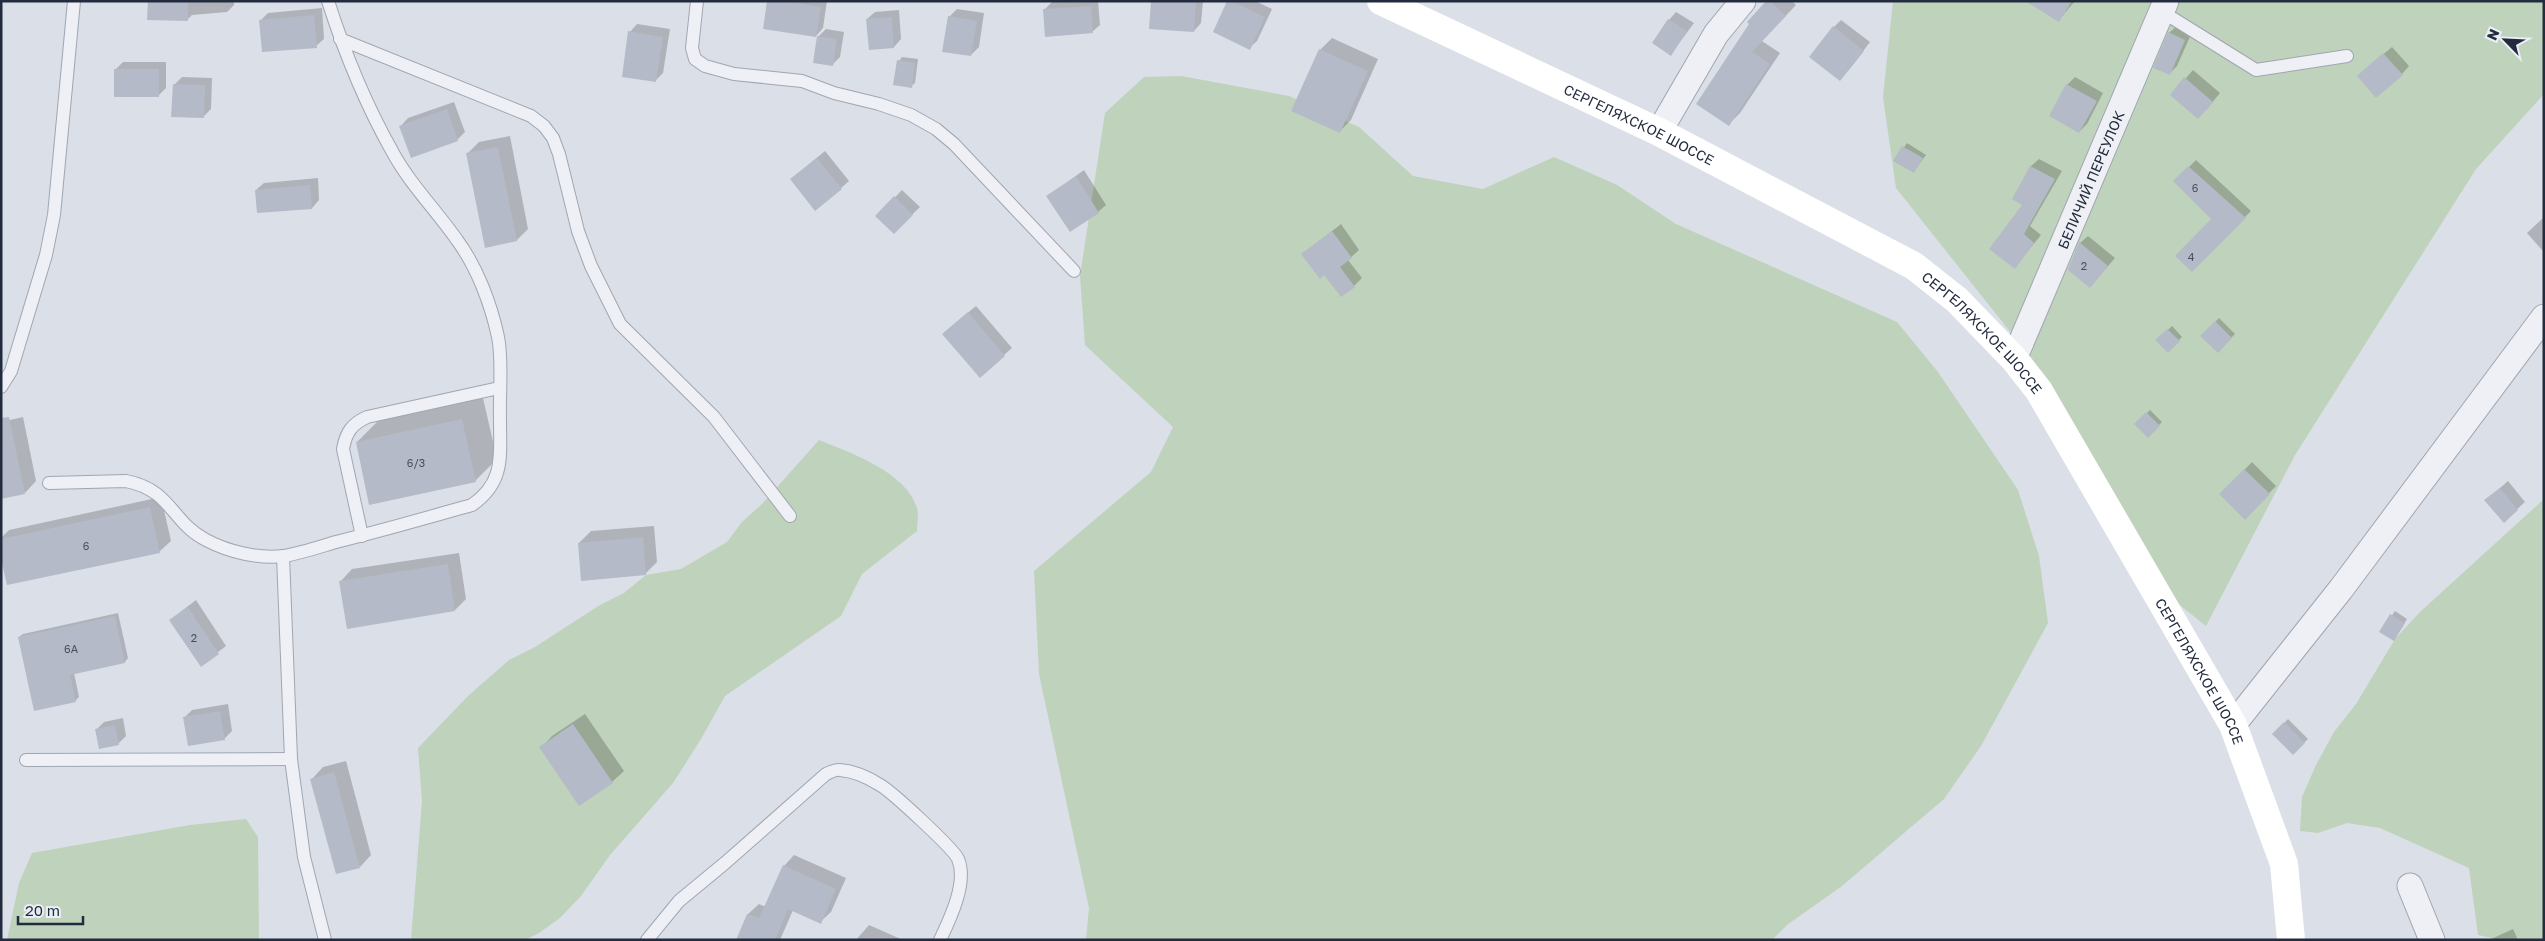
<svg xmlns="http://www.w3.org/2000/svg" width="2545" height="941" font-family="'Golos Text',sans-serif">
	<rect width="100%" height="100%" fill="#dbdfe7"/>
	<g fill="#bfd2bb">
		<polygon points="1893,1 2544,1 2544,94 2476,169 2295,455 2206,626 2166,594 2050,382 1896,188 1883,97"/>
		<polygon points="1181,76 1289,96 1359,127 1413,176 1483,189 1554,157 1617,185 1676,224 1897,322 1938,372 2018,490 2039,556 2048,623 1981,746 1944,799 1842,886 1787,925 1772,940 1086,940 1089,908 1039,674 1034,571 1151,472 1173,427 1085,345 1080,276 1105,113 1144,77"/>
		<path d="M819 440C851 453 906 472 917 508 919 514 917 524 917 531L862 574 841 616 725 696 701 739 673 783 610 855 581 896 560 918 539 933 525 940H411L422 801 418 748 468 696 509 660 535 647 600 605 624 593 646 575 681 569 727 542 742 522 762 504Z"/>
		<polygon points="2544,499 2544,940 2501,940 2478,935 2469,868 2380,828 2347,823 2318,833 2300,831 2302,797 2316,765 2334,732 2356,704 2395,639 2420,612"/>
		<polygon points="246,819 258,837 259,940 7,940 19,883 32,853 190,825"/>
	</g>
	<g fill="#0003">
		<polygon points="149,1 234,1 234,5 227,12 192,15 187,20"/>
		<polygon points="769,1 827,1 823,28 816,36"/>
		<polygon points="1098,1 1100,25 1092,32 1044,10 1052,2"/>
		<polygon points="1152,1 1203,1 1201,23 1194,31"/>
		<polygon points="1229,1 1255,1 1272,9 1257,41 1249,48"/>
		<polygon points="1768,1 1792,1 1796,5 1762,41 1780,53 1740,113 1729,124 1698,103"/>
		<polygon points="2027,1 2075,1 2058,21"/>
		<polygon points="322,8 324,39 316,46 261,20 268,13"/>
		<polygon points="957,9 984,13 979,47 971,55 949,17"/>
		<polygon points="899,10 901,39 894,47 867,19 875,12"/>
		<polygon points="1676,12 1694,23 1671,54 1669,20"/>
		<polygon points="1841,20 1870,42 1848,71 1834,27"/>
		<polygon points="637,24 670,29 663,73 655,81 630,32"/>
		<polygon points="2177,26 2192,32 2177,66 2169,74 2169,33"/>
		<polygon points="826,29 844,32 840,57 832,65 818,37"/>
		<polygon points="1332,38 1378,59 1351,120 1339,132 1320,50"/>
		<polygon points="2392,47 2409,66 2402,74 2366,69"/>
		<polygon points="902,57 918,59 915,83 911,86 899,61"/>
		<polygon points="123,62 166,62 166,88 158,96 115,70"/>
		<polygon points="2193,70 2220,93 2206,110 2171,95"/>
		<polygon points="182,77 212,78 211,109 203,117 174,85"/>
		<polygon points="2075,77 2103,93 2087,124 2079,132 2067,85"/>
		<polygon points="454,102 465,132 457,140 401,126 408,118"/>
		<polygon points="510,136 528,229 517,240 486,247 467,154 479,142"/>
		<polygon points="1907,143 1926,155 1913,172 1895,161"/>
		<polygon points="825,151 849,181 841,188 791,179"/>
		<polygon points="2039,159 2062,171 2030,226 2041,235 2015,267 2024,205 2013,199 2031,166"/>
		<polygon points="2196,160 2251,211 2192,270 2213,219 2175,181"/>
		<polygon points="1084,170 1106,205 1098,212 1048,196"/>
		<polygon points="318,178 319,200 312,208 256,190 264,183"/>
		<polygon points="902,190 920,207 894,232 877,216"/>
		<polygon points="2544,217 2544,250 2543,251 2527,233"/>
		<polygon points="1341,224 1359,250 1348,260 1362,278 1354,286 1325,273 1303,254"/>
		<polygon points="2088,236 2115,258 2090,287 2069,269 2080,243"/>
		<polygon points="976,306 1012,348 980,376 952,326"/>
		<polygon points="2219,318 2235,334 2218,351 2202,336"/>
		<polygon points="2172,326 2182,337 2168,351 2157,340"/>
		<polygon points="483,398 497,459 475,481 357,442 379,420"/>
		<polygon points="2150,410 2162,422 2148,436 2136,424"/>
		<polygon points="23,417 36,481 25,493 1,422"/>
		<polygon points="2252,462 2276,486 2245,518 2221,494"/>
		<polygon points="2508,481 2525,502 2504,521 2486,500"/>
		<polygon points="161,497 171,541 160,551 8,584 1,553 1,538 9,530"/>
		<polygon points="654,526 657,562 645,574 579,543 591,531"/>
		<polygon points="459,553 466,599 455,610 341,581 352,569"/>
		<polygon points="196,600 226,646 201,665 170,620"/>
		<polygon points="2395,611 2407,619 2394,640 2381,631"/>
		<polygon points="118,613 128,658 125,662 74,673 79,697 75,701 19,637 23,634"/>
		<polygon points="228,704 232,731 224,739 185,717 192,710"/>
		<polygon points="585,714 624,771 612,782 541,748 552,736"/>
		<polygon points="123,718 126,736 119,743 100,748 96,730 104,722"/>
		<polygon points="2288,719 2308,739 2293,753 2274,734"/>
		<polygon points="346,761 371,855 360,867 312,779 323,767"/>
		<polygon points="794,855 846,878 831,912 820,922 793,910 780,940 738,940 748,914 759,904 766,907 784,866"/>
		<polygon points="869,925 903,940 856,940"/>
		<polygon points="2513,929 2518,940 2489,940"/>
	</g>
	<g fill="#b4bac7">
		<polygon points="148,1 188,1 188,21 147,20"/>
		<polygon points="767,1 786,1 821,7 816,37 763,29"/>
		<polygon points="1151,1 1196,1 1194,32 1149,29"/>
		<polygon points="1227,1 1232,1 1265,17 1250,50 1213,32"/>
		<polygon points="1766,1 1770,1 1786,16 1752,52 1770,64 1729,126 1696,104 1749,24 1747,22"/>
		<polygon points="2025,1 2072,1 2059,22"/>
		<polygon points="1091,6 1093,33 1045,37 1043,9"/>
		<polygon points="314,15 317,48 262,52 259,20"/>
		<polygon points="948,16 977,21 971,56 942,52"/>
		<polygon points="892,17 894,48 869,50 866,19"/>
		<polygon points="1668,19 1687,31 1671,56 1652,43"/>
		<polygon points="1833,26 1864,51 1840,81 1809,57"/>
		<polygon points="628,31 663,37 656,82 622,77"/>
		<polygon points="2168,32 2185,40 2170,75 2153,68"/>
		<polygon points="817,36 837,39 833,66 813,63"/>
		<polygon points="1319,49 1368,71 1340,133 1291,111"/>
		<polygon points="2383,53 2403,75 2376,98 2357,76"/>
		<polygon points="897,60 915,63 912,88 893,85"/>
		<rect x="114" y="69" width="45" height="28"/>
		<polygon points="2184,77 2213,102 2198,119 2170,95"/>
		<polygon points="173,84 205,85 204,118 171,117"/>
		<polygon points="2066,84 2097,101 2079,133 2049,116"/>
		<polygon points="447,109 458,141 411,158 399,126"/>
		<polygon points="1902,146 1923,158 1914,173 1893,161"/>
		<polygon points="498,147 517,241 485,248 466,153"/>
		<polygon points="817,158 842,189 815,211 790,179"/>
		<polygon points="2030,166 2055,179 2024,234 2034,243 2015,269 1989,249 2022,205 2012,199"/>
		<polygon points="2188,166 2246,218 2192,272 2175,256 2211,219 2173,181"/>
		<polygon points="1076,176 1099,213 1070,232 1046,196"/>
		<polygon points="310,185 312,209 257,213 255,190"/>
		<polygon points="894,196 913,215 894,234 875,216"/>
		<polygon points="1332,231 1352,258 1340,267 1355,287 1341,297 1324,275 1320,279 1301,254"/>
		<polygon points="2079,242 2108,266 2090,288 2068,270"/>
		<polygon points="968,312 1005,356 980,378 942,334"/>
		<polygon points="2215,321 2232,338 2218,353 2200,336"/>
		<polygon points="2167,329 2180,341 2168,353 2155,340"/>
		<polygon points="2146,412 2160,426 2148,438 2134,424"/>
		<polygon points="9,417 25,494 1,499 1,418"/>
		<polygon points="462,419 476,482 369,505 356,442"/>
		<polygon points="2244,469 2270,494 2245,520 2219,494"/>
		<polygon points="2500,488 2518,510 2504,523 2484,500"/>
		<polygon points="150,507 160,553 7,585 1,559 1,539"/>
		<polygon points="643,537 646,575 581,581 578,543"/>
		<polygon points="448,564 455,611 347,629 339,581"/>
		<polygon points="188,607 219,654 201,667 169,620"/>
		<polygon points="2390,614 2405,623 2394,641 2379,632"/>
		<polygon points="115,616 125,663 70,675 76,702 34,711 18,637"/>
		<polygon points="220,711 225,740 188,746 183,717"/>
		<polygon points="2284,722 2305,743 2293,755 2272,734"/>
		<polygon points="573,724 613,783 579,806 539,747"/>
		<polygon points="115,725 119,745 99,749 95,729"/>
		<polygon points="334,772 360,868 336,874 310,779"/>
		<polygon points="783,865 836,889 821,924 788,909 775,940 736,940 747,914 759,918"/>
	</g>
	<g fill="none" stroke-linecap="round" stroke-linejoin="round">
		<g stroke="#a0a6b1" stroke-width="14">
			<g id="lane">
				<polyline points="697,1 692,48 695,59 705,66 734,74 802,81 834,93 879,104 911,115 936,129 954,144 1074,271"/>
				<polyline points="2161,11 2256,70 2347,56"/>
				<polyline points="340,39 531,116 544,126 553,138 559,154 578,231 591,266 620,324 714,417 790,516"/>
				<polyline points="1,387 11,371 46,255 54,215 74,1"/>
				<path d="M49 483 126 481C172 490 171 522 206 540 229 552 258 559 284 556 301 553 319 547 336 542 381 531 426 518 472 505 505 482 500 456 500 421 499 396 503 360 498 337 491 304 477 267 457 240 436 210 409 183 392 151 365 103 345 54 328 1"/>
				<path d="M362 536 343 449C346 432 352 424 367 417L499 388"/>
				<polyline points="283,556 291,759 304,857 325,940"/>
				<polyline points="26,760 291,759"/>
				<path d="M647 940 679 901 725 863 826 774C831 772 836 769 840 770 853 771 869 778 880 785 891 791 954 849 958 859 968 882 950 919 940 940"/>
			</g>
		</g>
		<g stroke="#a0a6b1" stroke-width="27">
			<g id="street">
				<polyline points="1659,132 1716,34 1743,1"/>
				<path id="s1" d="M2014 359 2166 1"/>
				<polyline points="2233,725 2341,589 2544,317"/>
				<polyline points="2410,886 2432,940"/>
			</g>
		</g>
		<use href="#lane" stroke="#eef0f5" stroke-width="12"/>
		<use href="#street" stroke="#eef0f5" stroke-width="25"/>
		<path stroke="#fff" stroke-width="28" id="s2" d="M1381 1 1659 132 1914 266 1957 300 2014 359 2039 391 2233 725 2284 864 2291 940"/>
	</g>
	<g text-anchor="middle" dominant-baseline="central" stroke-width="4" stroke-linejoin="round" paint-order="stroke">
		<g font-size="11" fill="#475060">
			<text x="2195" y="187">6</text>
			<text x="2191" y="256">4</text>
			<text x="2084" y="265">2</text>
			<text x="416" y="462">6/3</text>
			<text x="86" y="545">6</text>
			<text x="194" y="637">2</text>
			<text x="71" y="648">6А</text>
		</g>
		<g font-size="14" fill="#232c3e" stroke="#eaeef5">
			<text stroke="none"><textPath href="#s2" startOffset="286">СЕРГЕЛЯХСКОЕ ШОССЕ</textPath></text>
			<text stroke="none"><textPath href="#s1" startOffset="195">БЕЛИЧИЙ ПЕРЕУЛОК</textPath></text>
			<text stroke="none"><textPath href="#s2" startOffset="691">СЕРГЕЛЯХСКОЕ ШОССЕ</textPath></text>
			<text stroke="none"><textPath href="#s2" startOffset="1096">СЕРГЕЛЯХСКОЕ ШОССЕ</textPath></text>
		</g>
	</g>
	<rect width="2545" height="941" fill="none" stroke="#232c3e" stroke-width="5"/>
	<g transform="translate(2505 40) rotate(294)" stroke="#eaeef5" stroke-width="4" paint-order="stroke">
	<path d="M0-4L9 19L0 12L-9 19Z" fill="#232c3e"/>
	<text y="-8" font-size="14" font-weight="bold" text-anchor="middle" fill="#232c3e">N</text>
	</g>
	<path d="M18 916v8h65v-8" fill="none" stroke="#232c3e" stroke-width="2.5"/>
	<text x="25" y="916" font-size="15" fill="#232c3e" stroke="#eaeef5" stroke-width="4" paint-order="stroke">20 m</text>
</svg>
